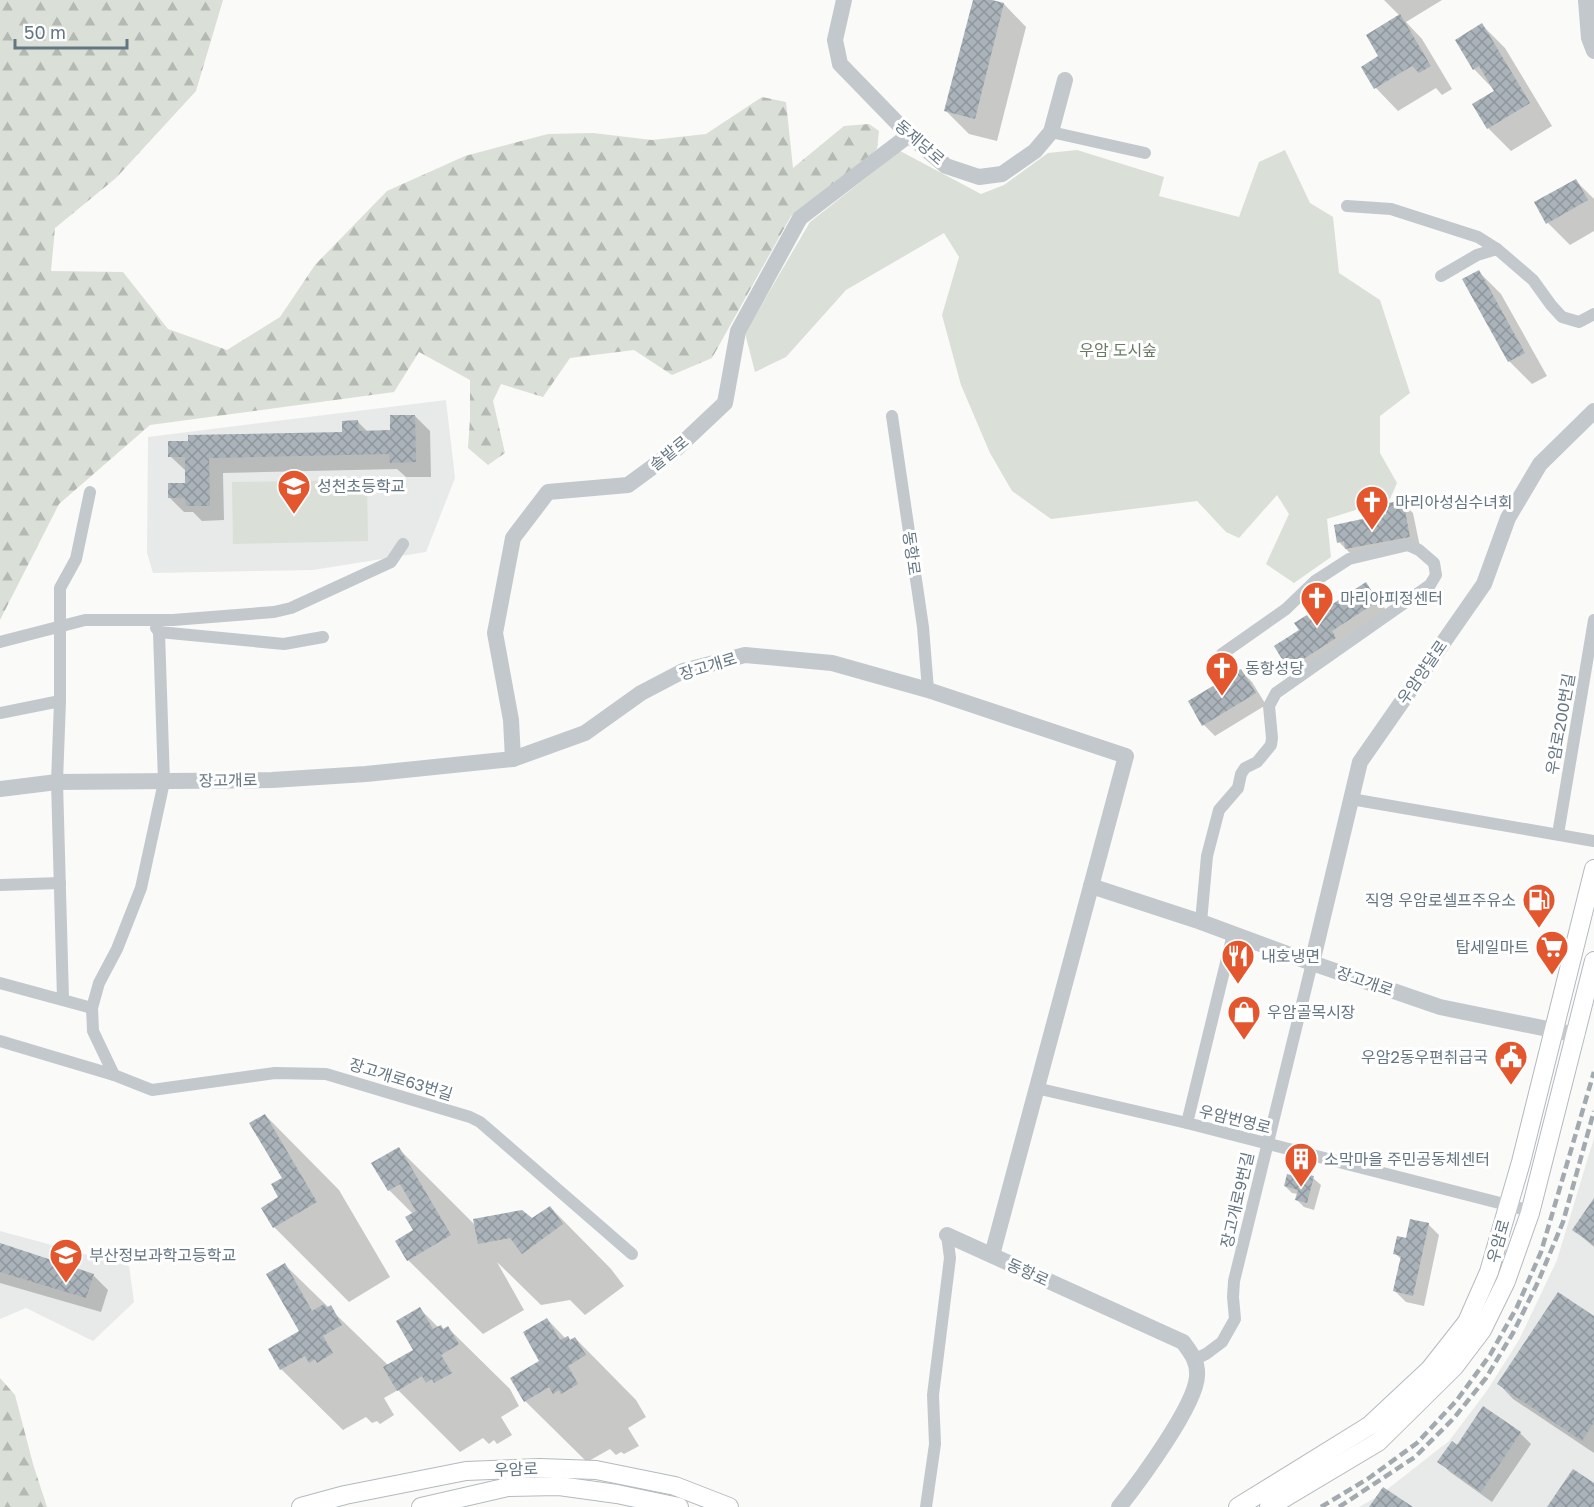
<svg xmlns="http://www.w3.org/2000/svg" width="1594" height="1507" font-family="'Golos Text','Noto Sans KR',sans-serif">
	<defs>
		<pattern id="forest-firs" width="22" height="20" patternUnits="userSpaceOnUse" patternTransform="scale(1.5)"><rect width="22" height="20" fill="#dadfd7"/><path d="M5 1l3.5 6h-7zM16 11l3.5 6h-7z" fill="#b4b9b4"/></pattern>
		<pattern id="building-cross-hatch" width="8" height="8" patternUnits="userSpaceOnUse" patternTransform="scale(1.5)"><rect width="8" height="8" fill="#aab3b9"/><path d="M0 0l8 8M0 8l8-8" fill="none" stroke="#8e969c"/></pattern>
	</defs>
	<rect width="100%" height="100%" fill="#fafaf8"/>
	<g fill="#e8e9e9">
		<polygon points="446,400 455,478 426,552 313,570 153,573 147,553 148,437"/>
		<polygon points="1594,1138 1594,1507 1359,1507 1380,1495 1449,1441 1486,1392 1519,1340 1557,1260"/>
		<polygon points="0,1231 129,1266 134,1302 93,1341 26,1308 0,1319"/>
	</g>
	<g fill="#dadfd7">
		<polygon points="1077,150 1164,177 1159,196 1239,217 1259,162 1285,150 1310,203 1333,217 1339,273 1380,300 1410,393 1380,416 1380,453 1397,483 1390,499 1327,519 1331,557 1294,583 1266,564 1289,514 1277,495 1239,538 1226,532 1197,501 1051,519 1012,491 990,453 961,385 942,315 959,257 944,233 846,290 786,357 755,372 745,333 810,222 900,151 981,194 1004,185 1048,153"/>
		<polygon points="367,480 368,541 233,544 232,482"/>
	</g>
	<g fill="url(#forest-firs)">
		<polygon points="0,0 223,0 196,91 116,178 55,228 51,271 123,272 168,329 227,350 280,317 315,265 387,191 465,156 548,134 593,133 652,140 706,134 762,97 786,102 793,168 844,126 869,124 879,131 877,149 854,170 791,216 712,358 672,375 634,350 570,358 543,397 501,384 493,401 505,453 488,465 468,448 470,419 470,380 419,352 394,392 150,425 59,504 0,620"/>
		<polygon points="0,1378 15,1395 33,1464 47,1507 0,1507"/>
	</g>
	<g fill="#0003">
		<polygon points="974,0 986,0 1004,4 1026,27 997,141 969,134 946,111"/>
		<polygon points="1384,0 1442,0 1406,22 1422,39 1452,89 1442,95 1436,88 1398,111 1376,88 1363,67 1380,57 1400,16"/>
		<polygon points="1482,25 1505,48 1552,126 1511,151 1488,128 1474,105 1496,92 1474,69"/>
		<polygon points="1576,181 1594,199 1594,231 1570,245 1548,223"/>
		<polygon points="1479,272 1501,294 1547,376 1532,384 1509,361 1464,280"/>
		<polygon points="415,416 430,431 431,477 406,477 397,469 223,473 224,520 202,521 193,512 184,512 169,497 187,484 186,471 170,456 343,433 358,422 368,432 391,432"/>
		<polygon points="1402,502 1413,513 1420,547 1350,553 1339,542 1388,515"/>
		<polygon points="1365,584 1376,595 1388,613 1301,679 1290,668 1301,631 1310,620"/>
		<polygon points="1241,671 1252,682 1266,705 1215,736 1204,725"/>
		<polygon points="265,1115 339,1190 390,1277 349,1302 274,1227 263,1208 280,1198 284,1178"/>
		<polygon points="399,1149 476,1226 532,1220 550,1207 611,1269 624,1286 585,1315 570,1300 541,1305 497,1262 524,1310 483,1334 408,1260 415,1231 413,1214 389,1190"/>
		<polygon points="1313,1178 1321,1185 1314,1210 1304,1207 1297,1200 1298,1194 1292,1193 1285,1186"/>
		<polygon points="1594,1200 1594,1247 1574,1230"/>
		<polygon points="1428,1224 1439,1235 1424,1306 1406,1302 1395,1291 1402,1260 1395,1253 1407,1239"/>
		<polygon points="0,1245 93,1275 108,1290 101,1312 0,1283"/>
		<polygon points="285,1265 389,1366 415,1350 420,1309 439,1328 441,1327 444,1330 448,1328 510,1389 519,1406 501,1417 512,1435 497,1444 494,1440 489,1444 483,1438 460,1452 398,1390 384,1398 394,1415 380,1424 377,1421 372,1423 366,1417 343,1430 281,1369 301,1332"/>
		<polygon points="1594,1318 1594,1453 1513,1399 1499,1384"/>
		<polygon points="547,1319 566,1339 568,1338 571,1341 575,1338 636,1400 646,1417 628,1428 639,1446 624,1454 621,1452 616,1455 610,1449 587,1462 525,1401 542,1361"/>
		<polygon points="1484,1408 1520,1433 1531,1444 1492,1502 1450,1472 1439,1461 1458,1447"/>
	</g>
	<g fill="url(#building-cross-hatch)">
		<polygon points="973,0 992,0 1004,3 975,119 944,111"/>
		<polygon points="1400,14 1431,66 1419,73 1412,66 1374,89 1361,67 1378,56 1366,35"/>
		<polygon points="1482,23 1530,103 1487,129 1472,104 1494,91 1479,66 1473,70 1455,40"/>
		<polygon points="1576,179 1588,200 1546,224 1534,202"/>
		<polygon points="1479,270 1525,353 1508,362 1462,279"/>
		<polygon points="390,415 415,415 416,462 390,463 389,454 209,458 210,506 186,506 185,498 168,498 168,483 185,483 185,457 168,457 168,441 188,441 188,435 342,432 342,421 358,420 359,431 390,430"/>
		<polygon points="1403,500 1410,537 1345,549 1344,541 1337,543 1334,525 1386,514 1384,504"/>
		<polygon points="1366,582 1378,601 1332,631 1336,638 1288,669 1274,646 1299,630 1294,623 1307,615 1310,619"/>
		<polygon points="1241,669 1256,693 1202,726 1188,701"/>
		<polygon points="265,1114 317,1202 273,1228 261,1208 278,1197 271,1184 282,1178 249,1123"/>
		<polygon points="399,1147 451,1235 407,1261 395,1241 413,1230 405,1217 416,1211 400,1184 388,1191 371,1163"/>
		<polygon points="1292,1171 1314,1176 1307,1203 1295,1200 1298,1190 1284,1186 1287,1174 1291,1175"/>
		<polygon points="1594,1198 1594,1245 1572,1230"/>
		<polygon points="550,1206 563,1224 522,1254 510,1238 478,1244 473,1219 522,1210 532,1218"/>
		<polygon points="1410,1219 1429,1223 1413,1296 1393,1291 1401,1256 1393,1254 1397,1236 1406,1238"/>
		<polygon points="0,1243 94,1274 86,1298 0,1272"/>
		<polygon points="285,1263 312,1311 324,1304 326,1308 331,1305 342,1325 323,1336 333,1353 317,1363 315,1359 309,1363 305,1356 280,1370 268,1349 299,1331 266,1274"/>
		<polygon points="1558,1292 1594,1316 1594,1422 1582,1441 1497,1384"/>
		<polygon points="420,1307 433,1329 441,1325 443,1329 448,1326 459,1344 441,1355 452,1373 434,1383 432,1379 426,1383 422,1376 397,1391 383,1367 413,1350 396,1321"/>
		<polygon points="547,1318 560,1340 568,1336 570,1340 575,1337 586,1355 568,1366 578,1384 561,1394 559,1390 553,1394 549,1387 524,1402 510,1378 539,1361 523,1332"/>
		<polygon points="1483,1406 1521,1432 1481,1492 1437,1462 1452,1441 1457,1445"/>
		<polygon points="1573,1469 1594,1483 1594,1507 1547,1507"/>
		<polygon points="1383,1487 1413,1507 1369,1507"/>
	</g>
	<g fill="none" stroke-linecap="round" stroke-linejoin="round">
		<g stroke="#b3babf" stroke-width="20">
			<g id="secondary">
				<polyline points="301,1507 345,1495 466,1471 540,1468 596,1470 675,1486 729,1507"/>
				<polyline points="421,1507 508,1487 559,1486 617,1494 679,1507"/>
				<polyline points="1238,1507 1369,1426 1430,1369 1467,1322 1489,1272 1521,1162 1594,869"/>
				<polyline points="1269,1507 1378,1442 1454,1367 1482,1330 1506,1281 1530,1213 1594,961"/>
			</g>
		</g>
		<g stroke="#c3c8cc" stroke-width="12">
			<polyline points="1051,132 1145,153"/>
			<polyline points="1347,206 1391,209 1478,237 1497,249 1533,280 1551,305 1562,317 1579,322 1594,314"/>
			<polyline points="1441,276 1477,255 1497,249"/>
			<polyline points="892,416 923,627 928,690"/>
			<polyline points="156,628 159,632 284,644 323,637"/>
			<polyline points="159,632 164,782 141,888 117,949 99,983 92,1008 93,1031 114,1075 152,1090 275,1073 326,1074 470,1117 480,1122 632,1254"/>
			<polyline points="0,642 85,620 173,620 274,612 291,608 391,562 403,544"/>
			<polyline points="0,713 60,701"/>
			<polyline points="1351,799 1594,841"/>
			<polyline points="1558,834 1594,620"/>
			<polyline points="0,885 60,883"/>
			<polyline points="1201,922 1207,856 1219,810 1238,788 1241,774 1245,768 1257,762 1271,745 1272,738 1269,706 1276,693 1430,585 1436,575 1434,563 1419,550 1408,545 1349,559 1315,581 1286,609 1222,654"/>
			<polyline points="0,983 92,1008"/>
			<polyline points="63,999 57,782 60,701 60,588 76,559 90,492"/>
			<polyline points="0,1041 114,1075"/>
			<polyline points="1036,1088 1187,1123 1531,1211"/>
			<polyline points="1187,1123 1233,934"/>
			<polyline points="1195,1359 1206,1354 1222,1342 1235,1319 1233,1297 1234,1281 1312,963"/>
			<polyline points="926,1507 935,1444 933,1395 950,1258 947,1235"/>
		</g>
		<g stroke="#c3c8cc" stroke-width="16">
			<polyline points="844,0 835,40 840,64 909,135 946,166 979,177 1002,174 1035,151 1051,132 1065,80"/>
			<polyline points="1586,0 1589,38 1594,51"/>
			<polyline points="513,759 511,720 495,633 513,538 548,492 628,485 673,452 725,403 738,331 800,218 909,135"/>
			<polyline points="0,789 57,782 272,780 366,774 513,759 585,733 641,693 683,671 745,655 832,663 928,690 1126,756 992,1255"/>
			<polyline points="1091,886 1201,922 1312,963 1440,1007 1577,1035"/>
			<polyline points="1312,963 1360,762 1484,584 1508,518 1540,464 1594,411"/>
			<path d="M947 1235 1183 1342C1191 1353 1198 1361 1197 1376 1196 1405 1139 1482 1119 1507"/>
		</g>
		<use href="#secondary" stroke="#fff" stroke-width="18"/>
		<g stroke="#a2aab0" stroke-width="4.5" stroke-dasharray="9 4.5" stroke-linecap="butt">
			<polyline points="1321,1507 1369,1478 1417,1443 1457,1400 1490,1355 1517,1307 1541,1252 1594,1072"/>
			<polyline points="1339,1507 1415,1457 1454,1418 1486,1378 1513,1333 1538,1282 1563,1222 1594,1111"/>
		</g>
	</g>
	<defs>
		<g id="school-pin" transform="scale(1.725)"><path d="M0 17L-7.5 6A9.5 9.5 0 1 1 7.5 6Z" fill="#e4572e" stroke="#fff"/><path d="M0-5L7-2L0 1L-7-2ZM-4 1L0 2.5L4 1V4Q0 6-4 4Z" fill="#fff"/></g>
		<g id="church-pin" transform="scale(1.725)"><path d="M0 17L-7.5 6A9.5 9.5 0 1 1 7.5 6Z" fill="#e4572e" stroke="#fff"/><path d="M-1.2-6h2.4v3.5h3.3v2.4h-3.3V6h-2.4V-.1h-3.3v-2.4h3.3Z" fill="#fff"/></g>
		<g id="fuel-pin" transform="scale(1.725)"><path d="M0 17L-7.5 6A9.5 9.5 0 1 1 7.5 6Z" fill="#e4572e" stroke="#fff"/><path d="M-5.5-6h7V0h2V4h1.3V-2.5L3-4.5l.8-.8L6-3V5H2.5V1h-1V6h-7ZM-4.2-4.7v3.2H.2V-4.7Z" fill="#fff"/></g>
		<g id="supermarket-pin" transform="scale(1.725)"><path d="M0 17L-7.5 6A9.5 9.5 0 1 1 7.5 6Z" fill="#e4572e" stroke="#fff"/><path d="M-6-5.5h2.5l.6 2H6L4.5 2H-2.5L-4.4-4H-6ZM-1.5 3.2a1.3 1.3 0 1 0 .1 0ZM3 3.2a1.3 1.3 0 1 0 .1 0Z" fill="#fff"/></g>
		<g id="restaurant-pin" transform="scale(1.725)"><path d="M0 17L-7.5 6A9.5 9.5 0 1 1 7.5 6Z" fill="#e4572e" stroke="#fff"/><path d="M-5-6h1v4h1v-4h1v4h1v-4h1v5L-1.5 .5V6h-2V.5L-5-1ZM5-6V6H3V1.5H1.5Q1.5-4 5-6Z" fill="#fff"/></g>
		<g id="shop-pin" transform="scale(1.725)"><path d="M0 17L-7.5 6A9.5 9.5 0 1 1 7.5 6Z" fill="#e4572e" stroke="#fff"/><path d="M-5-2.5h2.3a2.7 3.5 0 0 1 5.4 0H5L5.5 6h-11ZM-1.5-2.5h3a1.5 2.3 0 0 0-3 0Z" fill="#fff"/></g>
		<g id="civic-pin" transform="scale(1.725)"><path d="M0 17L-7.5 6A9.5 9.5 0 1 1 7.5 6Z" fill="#e4572e" stroke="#fff"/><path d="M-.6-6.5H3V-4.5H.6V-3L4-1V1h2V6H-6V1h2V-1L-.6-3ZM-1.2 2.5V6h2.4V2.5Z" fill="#fff"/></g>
		<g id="building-pin" transform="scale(1.725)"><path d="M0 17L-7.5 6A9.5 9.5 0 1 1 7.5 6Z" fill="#e4572e" stroke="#fff"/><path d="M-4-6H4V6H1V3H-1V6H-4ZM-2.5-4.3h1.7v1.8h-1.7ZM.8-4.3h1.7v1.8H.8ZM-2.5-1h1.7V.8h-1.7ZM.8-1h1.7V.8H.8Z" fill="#fff"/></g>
	</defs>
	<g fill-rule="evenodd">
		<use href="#school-pin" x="294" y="486"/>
		<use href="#church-pin" x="1372" y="502"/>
		<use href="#church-pin" x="1317" y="598"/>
		<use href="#church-pin" x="1222" y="668"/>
		<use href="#fuel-pin" x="1539" y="900"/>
		<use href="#supermarket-pin" x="1552" y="947"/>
		<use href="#restaurant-pin" x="1238" y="956"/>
		<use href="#shop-pin" x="1244" y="1012"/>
		<use href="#civic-pin" x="1511" y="1057"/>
		<use href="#building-pin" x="1301" y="1159"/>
		<use href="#school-pin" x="66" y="1255"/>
	</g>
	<g text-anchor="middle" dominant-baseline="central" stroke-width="6" stroke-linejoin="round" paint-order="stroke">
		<g font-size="16" fill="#657683" stroke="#fff">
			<text transform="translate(920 142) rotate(41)">동제당로</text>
			<text transform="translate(669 453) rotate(-39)">솔밭로</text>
			<text transform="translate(912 553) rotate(82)">동항로</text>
			<text transform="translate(708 666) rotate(-17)">장고개로</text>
			<text transform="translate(1422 672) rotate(-55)">우암양달로</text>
			<text transform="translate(1560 724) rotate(-80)">우암로200번길</text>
			<text transform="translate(228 780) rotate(-1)">장고개로</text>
			<text transform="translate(1365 981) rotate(19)">장고개로</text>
			<text transform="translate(401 1079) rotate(17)">장고개로63번길</text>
			<text transform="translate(1235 1119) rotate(14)">우암번영로</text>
			<text transform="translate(1237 1200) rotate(-77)">장고개로9번길</text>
			<text transform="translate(1498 1241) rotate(-74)">우암로</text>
			<text transform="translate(1028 1272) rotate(24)">동항로</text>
			<text transform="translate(516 1469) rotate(-2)">우암로</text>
		</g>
		<g font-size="16" fill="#687a64" stroke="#fff">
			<text x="1118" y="350">우암 도시숲</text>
		</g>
		<g font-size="16" fill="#657683" stroke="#fff" text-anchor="start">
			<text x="317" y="486">성천초등학교</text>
			<text x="1395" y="502">마리아성심수녀회</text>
			<text x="1340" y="598">마리아피정센터</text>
			<text x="1245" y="668">동항성당</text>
			<text x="1516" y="900" text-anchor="end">직영 우암로셀프주유소</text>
			<text x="1529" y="947" text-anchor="end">탑세일마트</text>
			<text x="1261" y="956">내호냉면</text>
			<text x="1267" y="1012">우암골목시장</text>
			<text x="1488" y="1057" text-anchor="end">우암2동우편취급국</text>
			<text x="1324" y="1159">소막마을 주민공동체센터</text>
			<text x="89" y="1255">부산정보과학고등학교</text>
		</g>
	</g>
	<path d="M15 39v9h112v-9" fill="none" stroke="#657683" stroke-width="3"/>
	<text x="24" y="39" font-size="18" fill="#657683" stroke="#ffffff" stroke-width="4.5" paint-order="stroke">50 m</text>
</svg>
